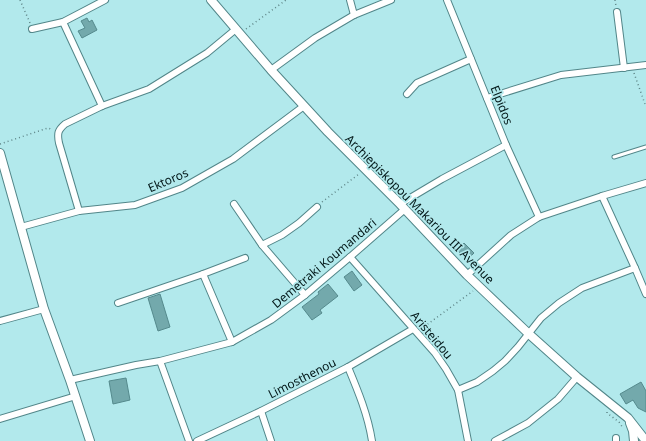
<svg xmlns="http://www.w3.org/2000/svg" width="646" height="441" font-family="'Noto Sans',sans-serif">
	<rect width="100%" height="100%" fill="#b2e9ec"/>
	<g fill="#73a9ac" stroke="#558a8d">
		<polygon points="87,18 89,22 92,20 97,30 82,38 78,31 85,28 81,21"/>
		<polygon points="464,243 474,253 467,260 457,250"/>
		<polygon points="352,271 362,285 354,291 344,277"/>
		<polygon points="328,284 338,296 320,310 322,313 312,320 302,307 319,294 318,292"/>
		<polygon points="160,294 170,327 158,331 148,298"/>
		<polygon points="126,378 130,400 113,404 109,381"/>
		<polygon points="641,382 646,391 646,412 638,408 633,400 626,404 620,394"/>
	</g>
	<g fill="none" stroke-linecap="round" stroke-linejoin="round">
		<g stroke="#528689" stroke-width="5">
			<polyline id="lane" points="614,157 646,147"/>
		</g>
		<g stroke="#528689" stroke-width="8">
			<g id="street">
				<polyline points="350,0 354,15"/>
				<polyline points="447,0 506,145 539,217"/>
				<polyline points="617,12 624,68"/>
				<polyline points="63,22 102,106"/>
				<polyline points="32,29 63,22 105,0"/>
				<polyline points="271,70 315,38 354,15 391,0"/>
				<polyline points="407,94 417,83 471,59"/>
				<polyline points="487,98 561,75 646,65"/>
				<polyline points="602,196 635,268 646,294"/>
				<polyline points="234,204 262,245 305,295"/>
				<polyline points="400,204 442,179 506,145"/>
				<path d="M79 211 59 143C57 133 58 130 65 124L102 106 149 89 207 53 236 29"/>
				<polyline points="21,227 79,211 135,205 182,188 233,159 304,106"/>
				<polyline points="262,245 282,235 299,223 317,207"/>
				<polyline points="350,257 435,353 446,369 458,390 468,441"/>
				<polyline points="203,274 232,342"/>
				<polyline points="467,275 511,235 539,217 602,196 646,183"/>
				<polyline points="118,303 203,274 245,258"/>
				<polyline points="0,321 44,309"/>
				<polyline points="160,361 189,441"/>
				<path d="M348 367C358 391 368 415 372 441"/>
				<polyline points="70,380 136,365 160,361 232,342 271,320 305,295 350,257 405,209"/>
				<polyline points="458,390 477,382 493,371 505,361 518,347 541,318 559,303 582,288 635,268"/>
				<polyline points="261,411 271,441"/>
				<polyline points="0,419 76,396"/>
				<polyline points="616,438 616,441"/>
				<polyline points="197,441 261,411 348,367 413,329"/>
				<polyline points="495,441 528,423 558,399 577,377"/>
			</g>
		</g>
		<g stroke="#528689" stroke-width="10">
			<g id="secondary">
				<polyline points="211,0 271,70 328,132 400,204 467,275 529,334 577,377 628,418 646,441"/>
				<polyline points="0,153 44,309 70,380 90,441"/>
				<polyline points="630,423 633,431 634,441"/>
			</g>
		</g>
		<g stroke="#5e8587" stroke-width="1.5" stroke-dasharray="1 3" stroke-linecap="butt">
			<polyline points="20,0 30,23"/>
			<polyline points="615,0 616,6"/>
			<polyline points="246,29 286,0"/>
			<polyline points="634,73 646,107"/>
			<polyline points="0,144 48,128 53,130"/>
			<polyline points="322,202 359,174"/>
			<polyline points="421,329 473,291"/>
			<polyline points="607,412 607,413 619,422 623,428"/>
		</g>
		<use href="#lane" stroke="#fff" stroke-width="3"/>
		<use href="#street" stroke="#fff" stroke-width="6"/>
		<use href="#secondary" stroke="#fff" stroke-width="8"/>
	</g>
	<g text-anchor="middle" dominant-baseline="central" stroke-width="3.5" stroke-linejoin="round" paint-order="stroke">
		<g font-size="12" fill="#021718" stroke="#b2e9ec">
			<text transform="translate(502 105) rotate(68)">Elpidos</text>
			<text transform="translate(168 180) rotate(-23)">Ektoros</text>
			<text transform="translate(420 209) rotate(45)">Archiepiskopou Makariou III Avenue</text>
			<text transform="translate(324 263) rotate(-40)">Demetraki Koumandari</text>
			<text transform="translate(432 335) rotate(50)">Aristeidou</text>
			<text transform="translate(302 378) rotate(-27)">Limosthenou</text>
		</g>
	</g>
</svg>
